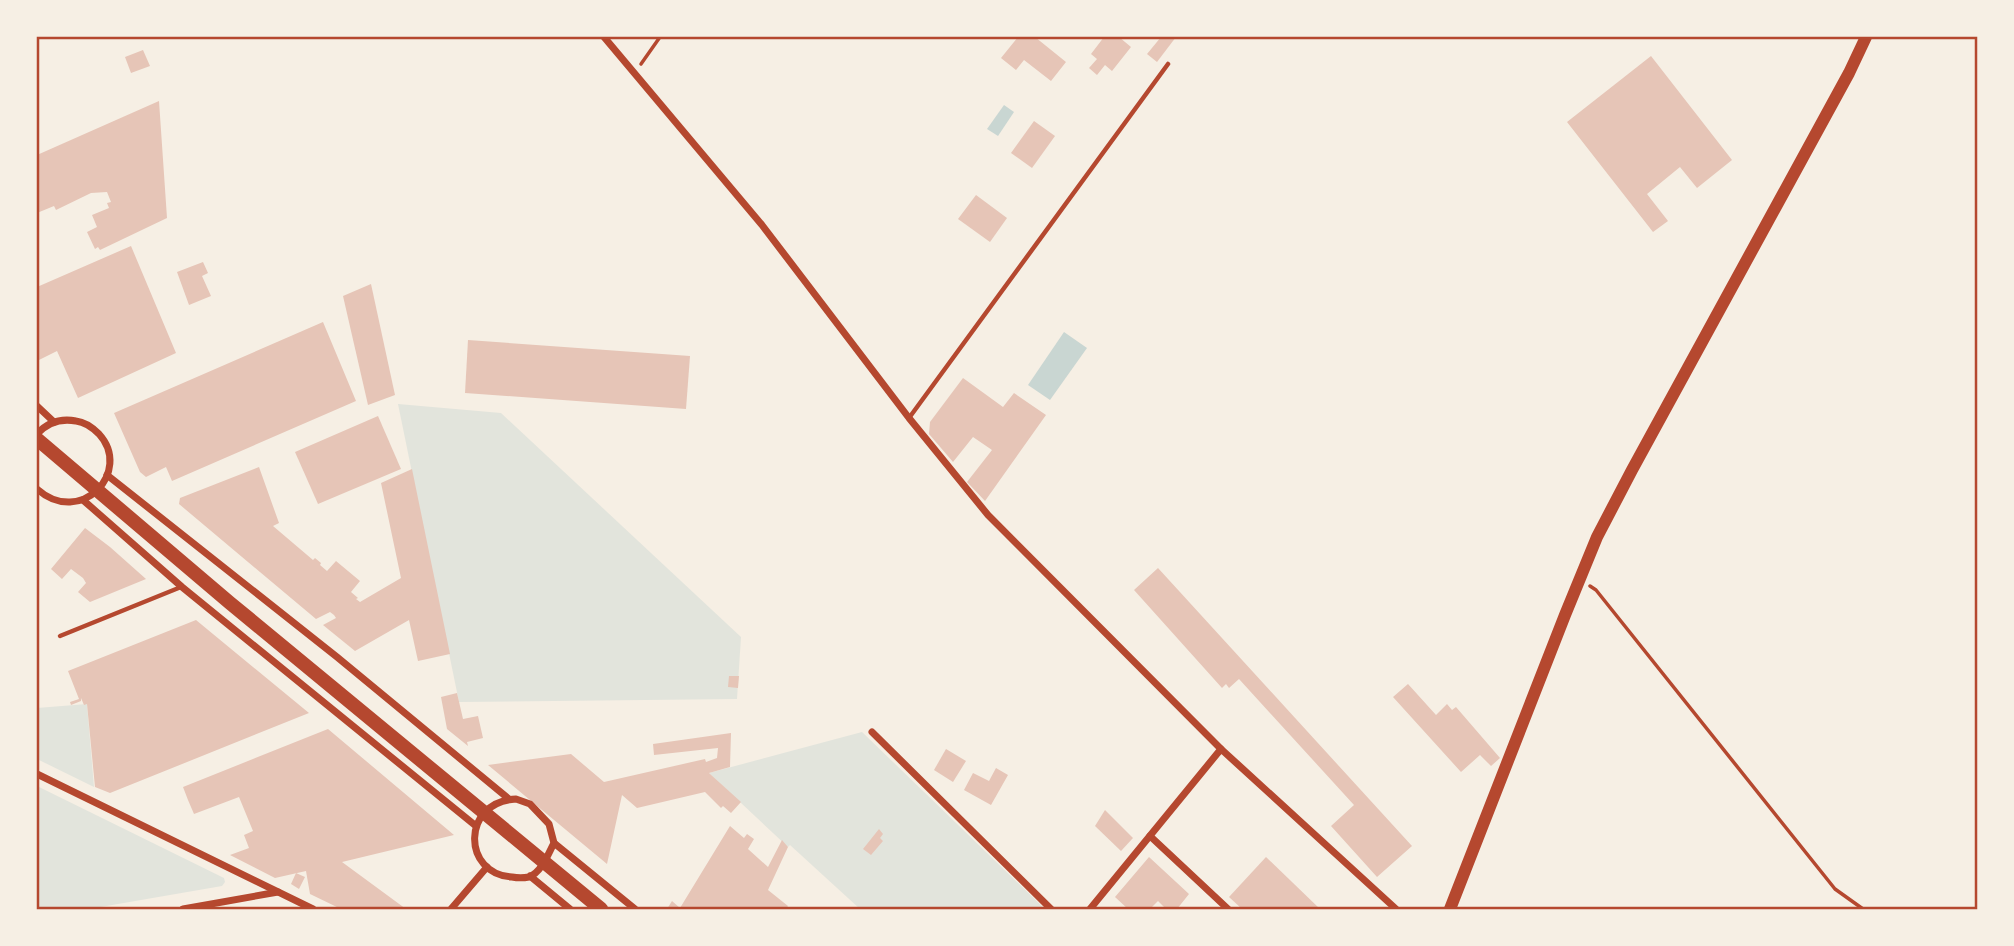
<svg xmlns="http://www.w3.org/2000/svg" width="2014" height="946" font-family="Figtree,sans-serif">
	<rect width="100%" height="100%" fill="#f6efe4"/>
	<g fill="#e2e4dc">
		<polygon points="398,404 501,413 741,637 737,699 459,702"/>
		<polygon points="87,704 94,787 37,759 37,708"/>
		<polygon points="862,732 1045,909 860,909 790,845 788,847 709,773"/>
		<polygon points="37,786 224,878 225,882 222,886 89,909 37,909"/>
	</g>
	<g fill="#c9d6d2">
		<polygon points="1004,105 1014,112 998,136 987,129"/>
		<polygon points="1064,332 1087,348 1050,400 1028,385"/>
	</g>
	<g fill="#e6c5b7">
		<polygon points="1018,37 1035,37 1066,62 1051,81 1024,60 1016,70 1001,58"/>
		<polygon points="1104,37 1119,37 1131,47 1112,71 1105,65 1097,75 1089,68 1097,59 1091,54"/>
		<polygon points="1161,37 1176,37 1157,62 1147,54"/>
		<polygon points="143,50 150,66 131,73 125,57"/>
		<polygon points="1651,56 1732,160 1697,188 1680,167 1647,194 1668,221 1653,232 1567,122"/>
		<polygon points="159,101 167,218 100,250 98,247 95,249 87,232 97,227 92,215 109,208 107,203 111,202 107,192 91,193 56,210 54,206 37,213 37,155"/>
		<polygon points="1034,121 1055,136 1032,168 1011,153"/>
		<polygon points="976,195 1007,218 990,242 958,219"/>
		<polygon points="131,246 176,353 78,398 57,351 37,361 37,287"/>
		<polygon points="203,262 208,273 202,276 211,296 189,305 177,272"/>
		<polygon points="371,284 395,395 368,405 343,296"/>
		<polygon points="323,322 356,401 172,481 166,467 146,477 140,472 114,413"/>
		<polygon points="468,340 690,356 686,409 465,393"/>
		<polygon points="963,378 1003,407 1014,393 1046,415 985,501 967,482 992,450 973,437 953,462 929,434 930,422"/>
		<polygon points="378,416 401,469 318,504 295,452"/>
		<polygon points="259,467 279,523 273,526 313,560 315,558 321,563 320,565 327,571 336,561 360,581 351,592 358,598 356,599 360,602 401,578 381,483 412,469 450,654 418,661 409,620 355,651 323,625 336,618 334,615 330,612 316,619 179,504 180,498"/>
		<polygon points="85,528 110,547 146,579 90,602 78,592 86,583 83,578 71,569 62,579 51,569"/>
		<polygon points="1158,568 1412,846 1377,877 1331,826 1354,805 1239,679 1229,688 1226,684 1222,688 1134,590"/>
		<polygon points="196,620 309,713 110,793 95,787 87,704 84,705 81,698 81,701 71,705 70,702 79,699 68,671"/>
		<polygon points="729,676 739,676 738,688 728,687"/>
		<polygon points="1408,684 1436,715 1447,704 1452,710 1456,707 1500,758 1491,766 1480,755 1461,772 1393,697"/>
		<polygon points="457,693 463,719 478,716 483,738 467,742 468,746 447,729 441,697"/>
		<polygon points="328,729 454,835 342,862 406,909 341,909 310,894 306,871 275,878 230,855 249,848 244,835 253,831 239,797 194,814 188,800 183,787"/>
		<polygon points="731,733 730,767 709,773 741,802 731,813 723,806 721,808 705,792 637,808 622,795 607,864 488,765 571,754 604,782 705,759 706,762 717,758 718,748 654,755 653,744"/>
		<polygon points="946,749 966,761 953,782 934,770"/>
		<polygon points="996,768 1008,775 991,805 964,790 973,773 989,781"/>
		<polygon points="1105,810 1133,838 1121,851 1095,826"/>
		<polygon points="730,826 744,838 747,834 754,839 748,849 768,867 782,840 788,847 768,890 788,906 786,909 667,909 672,901 680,908"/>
		<polygon points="879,829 883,834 880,838 883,841 871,855 863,849"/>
		<polygon points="1149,857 1189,894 1177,909 1166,909 1158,901 1150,909 1128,909 1115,897"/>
		<polygon points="1266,857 1320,909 1242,909 1229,897"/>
		<polygon points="296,873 305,877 299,889 291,884"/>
	</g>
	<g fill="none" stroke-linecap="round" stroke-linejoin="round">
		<g stroke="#b5482f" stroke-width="3.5">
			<polyline points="641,64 660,37"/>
			<polyline points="1590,586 1596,590 1835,889 1863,909"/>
		</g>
		<g stroke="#b5482f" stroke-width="4.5">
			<polyline points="909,418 1168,64"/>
			<polyline points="60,636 181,587"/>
		</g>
		<g stroke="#b5482f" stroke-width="7">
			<polyline points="604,37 762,225 909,418 988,515 1221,749"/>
			<polyline points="37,406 54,422"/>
			<path d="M37 434C47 423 60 418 76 421 85 422 92 427 99 434 133 471 81 528 37 489"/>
			<polyline points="107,475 337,657 509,799"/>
			<polyline points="83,500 182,587 476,826"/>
			<polyline points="872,732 1051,909"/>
			<polyline points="37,774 313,909"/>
			<path d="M516 799 530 804 549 824 554 843C548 854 542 872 529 877 524 878 517 878 512 877 462 874 461 802 516 799Z"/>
			<polyline points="1150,836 1228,909"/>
			<polyline points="554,843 635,909"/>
			<polyline points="530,876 570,909"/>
			<polyline points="183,909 278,892"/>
			<polyline points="451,909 487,867"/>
			<polyline points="1090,909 1221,749 1396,909"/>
		</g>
		<polyline stroke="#b5482f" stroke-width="12" points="1450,909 1565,615 1597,537 1632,470 1849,73 1866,37"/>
		<polyline stroke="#b5482f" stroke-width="14" points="37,439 230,603 601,909"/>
	</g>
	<rect width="2014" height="946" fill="none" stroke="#f6efe4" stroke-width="77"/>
	<rect x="38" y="38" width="1938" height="870" fill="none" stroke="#b5482f" stroke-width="2.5"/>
</svg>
